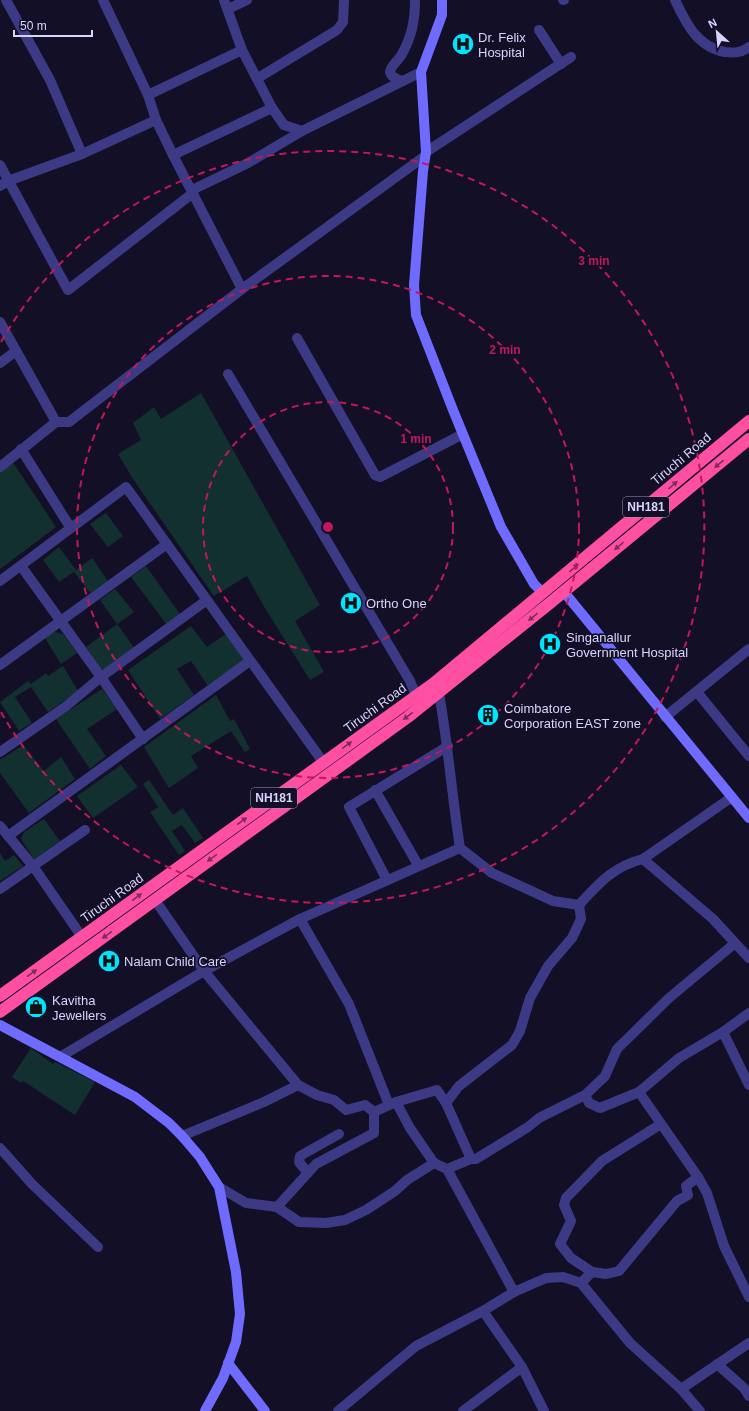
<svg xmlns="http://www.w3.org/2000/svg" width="749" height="1411" font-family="Arial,sans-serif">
	<rect width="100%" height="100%" fill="#130f26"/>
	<g fill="#12302f">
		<polygon points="201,393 320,605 295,621 324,672 310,680 263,605 247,576 214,596 133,479 118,454 141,440 133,423 154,407 161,419"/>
		<polygon points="10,458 56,527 0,569 0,465"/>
		<polygon points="106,513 123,536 108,547 90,524"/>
		<polygon points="59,547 76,570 92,558 108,581 90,593 74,572 59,582 43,560"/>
		<polygon points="146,566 180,614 167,625 131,577"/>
		<polygon points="115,589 134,612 117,624 135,649 105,670 100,668 86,647 117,624 100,600"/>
		<polygon points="191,626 207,647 227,633 245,660 208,686 191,661 177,669 194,695 160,719 128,670"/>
		<polygon points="54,632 63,634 77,653 61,664 45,638"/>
		<polygon points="63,666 78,691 48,712 31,687 15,697 32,723 19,731 0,702 28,681 31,684 46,673 48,676"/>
		<polygon points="102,689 117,709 87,729 106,756 90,769 56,719"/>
		<polygon points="216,695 230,721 234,719 250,749 245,752 231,731 191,756 198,768 169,788 144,747"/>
		<polygon points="23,745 44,771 61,757 75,779 29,813 0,773 0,760"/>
		<polygon points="121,765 138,787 93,818 77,796"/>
		<polygon points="149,780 173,815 183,808 203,838 195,843 182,825 172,831 185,851 179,855 150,812 158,807 143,784"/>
		<polygon points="44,819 60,841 34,859 21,839 24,832"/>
		<polygon points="0,853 5,861 14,855 23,866 0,881"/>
		<polygon points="31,1048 53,1064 55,1062 95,1082 75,1115 23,1081 21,1083 12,1077"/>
	</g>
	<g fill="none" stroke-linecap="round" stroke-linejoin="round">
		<g stroke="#3d3a85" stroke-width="10">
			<polyline points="6,0 50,80 82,154"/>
			<polyline points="103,0 148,95 156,120 173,155 242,289"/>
			<polyline points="224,0 242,50 272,108 284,125 302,131 421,72"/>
			<polyline points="563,0 564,0"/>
			<path d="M675 0C686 23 697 47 725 52 735 53 741 53 749 47"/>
			<polyline points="228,9 247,0"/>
			<polyline points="539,30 561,64"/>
			<polyline points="258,78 337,30 343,22 344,0"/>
			<path d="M402 81C397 79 391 77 390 72 390 66 400 59 402 54 412 36 415 20 415 0"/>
			<polyline points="148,95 242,50"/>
			<polyline points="426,152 571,57"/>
			<polyline points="173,155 272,108"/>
			<polyline points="0,165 68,290 193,193"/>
			<polyline points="0,186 8,181 82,154 156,120"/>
			<polyline points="192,190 248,163 302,131"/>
			<polyline points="0,322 56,422 69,422 242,289 425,156"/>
			<polyline points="297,338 375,475 380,477 463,434"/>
			<polyline points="0,363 16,351"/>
			<polyline points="228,374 410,681 416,695"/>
			<polyline points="21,449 70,527"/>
			<polyline points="0,467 56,422"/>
			<polyline points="21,566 101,677 143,739"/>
			<polyline points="0,581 126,487 323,762"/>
			<polyline points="0,665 167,544"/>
			<polyline points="697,692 749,756"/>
			<path d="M439 693C448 744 452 796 460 848"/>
			<polyline points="665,717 749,649"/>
			<polyline points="0,752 65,707 101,677 207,600"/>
			<polyline points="375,790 418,865"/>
			<polyline points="0,826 33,866 82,937"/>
			<polyline points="8,836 250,661"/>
			<polyline points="643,859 713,919 749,958"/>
			<polyline points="387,880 349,807 448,746"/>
			<polyline points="0,889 85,830"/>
			<polyline points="155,900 204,971 298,1085 317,1095 334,1100 346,1110 365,1105 374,1112"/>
			<polyline points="300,919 349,1004 389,1105"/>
			<polyline points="723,1032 749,1085"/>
			<path d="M60 1057 204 971 300 919 460 848 492 873 553 901 579 905C599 883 614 866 643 859L732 797"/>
			<polyline points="639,1092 698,1177 707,1193 724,1246 749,1297"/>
			<polyline points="585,1095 589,1103 600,1108 639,1092 679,1058 723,1032 749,1013"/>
			<polyline points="396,1102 410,1128 434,1163"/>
			<polyline points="182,1136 264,1102 298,1085"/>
			<polyline points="0,1148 32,1184 98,1247"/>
			<polyline points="471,1159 446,1103 459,1086 512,1045 520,1031 530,998 548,966 572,938 581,919 579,905"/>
			<polyline points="447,1169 514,1292"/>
			<polyline points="308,1173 299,1162 300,1156 339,1134"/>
			<polyline points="219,1187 246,1203 277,1207 299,1222 326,1223 345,1220 366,1210 395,1191 407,1180 434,1163 447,1169 471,1159 476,1159 528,1127 539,1118 585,1095 605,1076 617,1049 669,998 734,944"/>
			<polyline points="277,1207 316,1164 374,1133 374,1112 396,1102 437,1090 446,1103"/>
			<polyline points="592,1272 571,1258 560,1244 571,1221 564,1205 566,1198 602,1161 661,1124"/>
			<polyline points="581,1283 592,1272 606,1274 619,1271 677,1201 688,1195 686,1186 698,1177"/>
			<polyline points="483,1311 522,1367 544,1411"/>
			<polyline points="717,1364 744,1388 749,1396"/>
			<polyline points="681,1389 749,1343"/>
			<polyline points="338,1411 416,1346 483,1311 514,1292 546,1278 563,1277 581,1283 630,1343 681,1389 700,1411"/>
			<polyline points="463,1411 522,1367"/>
		</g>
		<g stroke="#6f6bff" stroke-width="10">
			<polyline points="442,0 442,15 421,72 426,152 423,171 414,285 416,315 453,410 501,527 534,584 543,593"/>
			<polyline points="564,592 749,818"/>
			<polyline points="0,1025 135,1097 169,1123 182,1136 200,1157 219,1187 236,1272 240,1314 236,1342 223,1378 205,1411"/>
			<polyline points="228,1363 265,1411"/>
		</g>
		<g stroke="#ff4fa3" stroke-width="12">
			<polyline points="0,996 434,683 749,421"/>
			<polyline points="0,1012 408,717 550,603 749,439"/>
		</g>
	</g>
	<defs><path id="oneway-solid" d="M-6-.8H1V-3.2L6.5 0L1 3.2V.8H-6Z"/></defs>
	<g fill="#7d2c5e">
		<use href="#oneway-solid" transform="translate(719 464) rotate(140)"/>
		<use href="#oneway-solid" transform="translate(673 485) rotate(-40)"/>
		<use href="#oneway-solid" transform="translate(619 546) rotate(140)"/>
		<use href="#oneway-solid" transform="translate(574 568) rotate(-40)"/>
		<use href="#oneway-solid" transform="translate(533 617) rotate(141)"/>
		<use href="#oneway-solid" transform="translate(408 716) rotate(143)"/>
		<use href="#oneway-solid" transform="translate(347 745) rotate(-36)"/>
		<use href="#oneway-solid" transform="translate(242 821) rotate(-36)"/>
		<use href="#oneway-solid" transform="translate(212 858) rotate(144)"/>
		<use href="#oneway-solid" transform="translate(137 897) rotate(-36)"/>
		<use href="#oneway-solid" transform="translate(107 935) rotate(144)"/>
		<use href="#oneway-solid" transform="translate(32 973) rotate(-36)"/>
	</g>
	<g fill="none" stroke="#c2185b" stroke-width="2" stroke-dasharray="7 5">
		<circle cx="328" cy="527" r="125"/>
		<circle cx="328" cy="527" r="251"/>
		<path d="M1 342A376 376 0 1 1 1 712"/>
	</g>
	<defs>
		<g id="hospital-disc" transform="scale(1.15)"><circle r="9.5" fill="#00e5ff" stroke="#130f26"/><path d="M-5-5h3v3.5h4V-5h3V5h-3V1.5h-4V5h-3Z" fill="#111"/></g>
		<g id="building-disc" transform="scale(1.15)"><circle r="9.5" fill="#00e5ff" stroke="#130f26"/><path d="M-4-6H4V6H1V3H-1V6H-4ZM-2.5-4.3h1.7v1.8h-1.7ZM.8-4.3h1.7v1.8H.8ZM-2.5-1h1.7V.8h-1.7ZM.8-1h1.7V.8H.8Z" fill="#111"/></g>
		<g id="shop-disc" transform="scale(1.15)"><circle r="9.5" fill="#00e5ff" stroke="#130f26"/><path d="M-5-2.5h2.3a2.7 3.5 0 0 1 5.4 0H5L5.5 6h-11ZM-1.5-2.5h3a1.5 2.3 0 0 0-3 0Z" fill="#111"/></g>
	</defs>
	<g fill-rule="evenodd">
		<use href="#hospital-disc" x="463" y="44"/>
		<use href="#hospital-disc" x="351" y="603"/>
		<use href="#hospital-disc" x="550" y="644"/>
		<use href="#building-disc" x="488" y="715"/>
		<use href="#hospital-disc" x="109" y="961"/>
		<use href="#shop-disc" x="36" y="1007"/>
	</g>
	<g text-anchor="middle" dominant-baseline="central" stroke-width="3.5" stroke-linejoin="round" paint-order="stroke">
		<g fill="#130f26" stroke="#9e99be" stroke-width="1">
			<rect x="623" y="497" width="46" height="20" rx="3"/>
			<rect x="251" y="788" width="46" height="20" rx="3"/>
		</g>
		<g font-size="12" font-weight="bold" fill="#d9d4ff">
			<text x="646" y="507">NH181</text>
			<text x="274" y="798">NH181</text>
		</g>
		<g font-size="13" fill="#d9d4ff" stroke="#130f26" text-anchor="start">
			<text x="478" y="37">Dr. Felix<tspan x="478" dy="15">Hospital</tspan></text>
			<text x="366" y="603">Ortho One</text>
			<text x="566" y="637">Singanallur<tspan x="566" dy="15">Government Hospital</tspan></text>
			<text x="504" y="708">Coimbatore<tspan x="504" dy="15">Corporation EAST zone</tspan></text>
			<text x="124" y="961">Nalam Child Care</text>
			<text x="52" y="1000">Kavitha<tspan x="52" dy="15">Jewellers</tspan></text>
		</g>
		<g font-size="13" fill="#d9d4ff" stroke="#130f26">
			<text transform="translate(681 459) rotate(-40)">Tiruchi Road</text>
			<text transform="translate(375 708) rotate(-36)">Tiruchi Road</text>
			<text transform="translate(112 898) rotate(-36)">Tiruchi Road</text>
		</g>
	</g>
	<circle cx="328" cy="527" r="6" fill="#c2185b" stroke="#130f26" stroke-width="2"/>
	<g font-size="12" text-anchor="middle" font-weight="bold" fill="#c2185b" stroke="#130f26" stroke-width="3.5" stroke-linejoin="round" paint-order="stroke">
		<text x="594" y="265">3 min</text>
		<text x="505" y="354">2 min</text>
		<text x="416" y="443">1 min</text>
	</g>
	<g transform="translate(717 32) rotate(333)" stroke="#130f26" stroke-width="3" paint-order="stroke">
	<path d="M0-3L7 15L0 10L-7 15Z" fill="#d9d4ff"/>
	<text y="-6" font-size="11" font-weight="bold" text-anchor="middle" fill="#d9d4ff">N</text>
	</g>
	<path d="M14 30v6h78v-6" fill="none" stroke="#d9d4ff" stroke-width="2"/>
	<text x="20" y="30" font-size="12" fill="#d9d4ff" stroke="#130f26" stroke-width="3" paint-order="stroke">50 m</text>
</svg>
